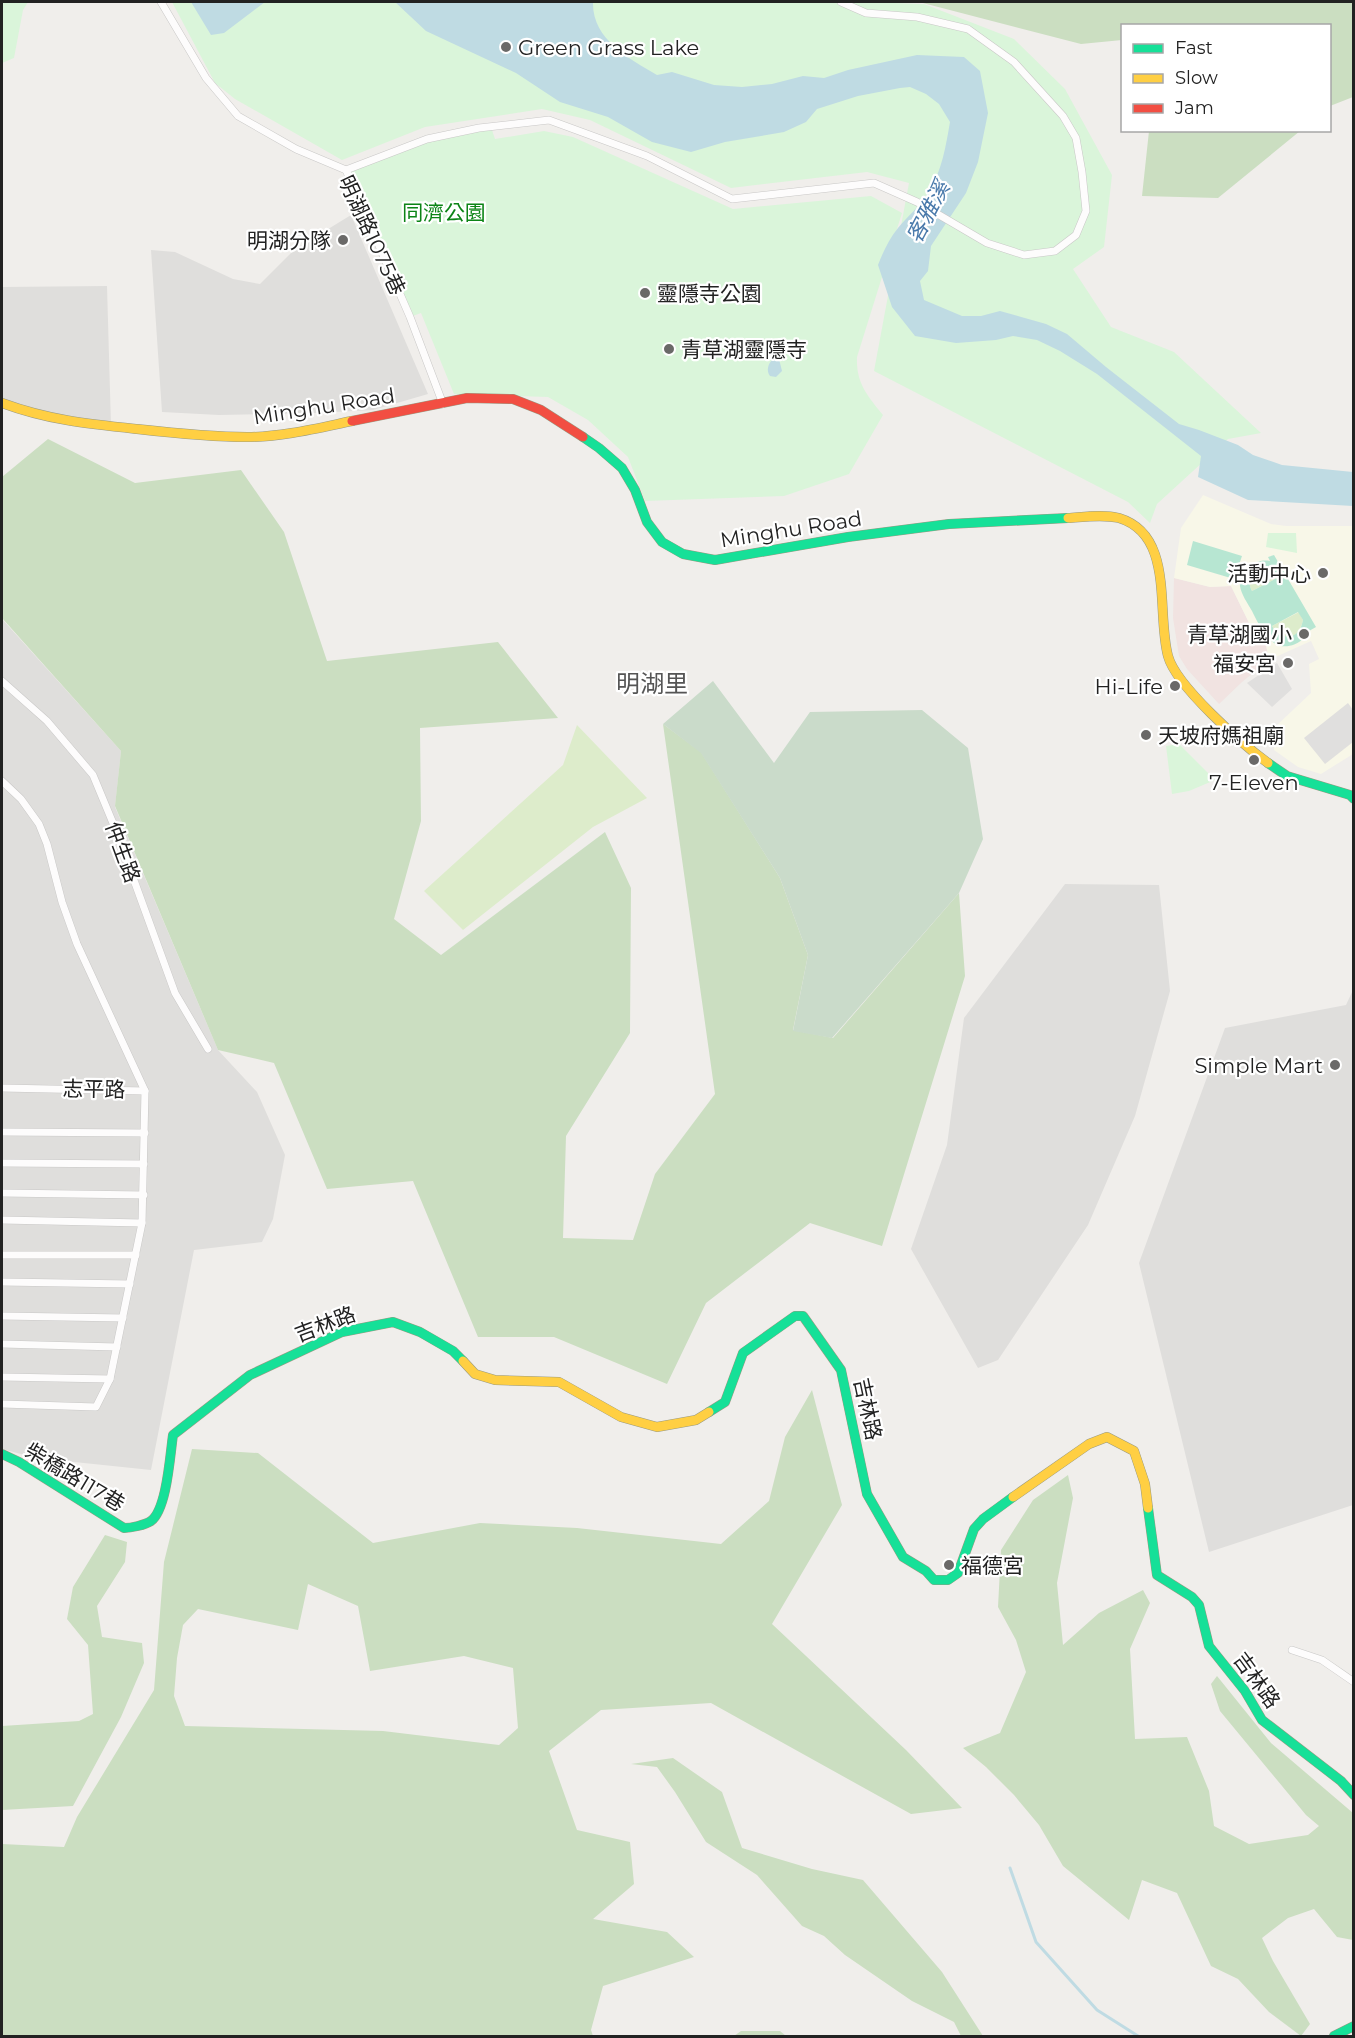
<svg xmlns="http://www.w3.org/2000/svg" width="1355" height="2038" font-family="Montserrat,'Noto Sans TC',sans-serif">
	<rect width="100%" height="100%" fill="#f0eeeb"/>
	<g fill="#dfdedc">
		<polygon points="351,215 428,394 373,410 315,413 219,415 162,412 151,250 175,252 233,279 260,284 294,250"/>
		<polygon points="107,286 111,426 2,404 2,287"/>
		<polygon points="2,619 121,751 115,807 218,1050 257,1092 285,1155 273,1219 262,1242 194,1250 151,1470 36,1458 2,1449"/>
		<polygon points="1065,884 1159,885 1170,991 1135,1116 1088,1225 998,1360 978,1368 911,1249 947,1145 964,1018"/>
		<polygon points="1353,990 1353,1505 1209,1552 1139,1263 1225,1028 1346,1005"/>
	</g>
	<polygon fill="#f1e3e1" points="1174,578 1210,587 1231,586 1253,631 1265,640 1269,660 1242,682 1219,704 1187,669 1179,656 1173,618"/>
	<polygon fill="#f8f7e8" points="1203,495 1271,524 1286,526 1353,526 1353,754 1321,774 1298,767 1274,750 1275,727 1311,693 1309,664 1319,659 1311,641 1269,660 1265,640 1258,638 1253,631 1231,586 1210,587 1174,578 1181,528"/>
	<g fill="#ddeccb">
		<path d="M1268 568 1279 577 1252 591C1247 581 1250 576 1258 569Z"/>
		<path d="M1299 612 1303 620C1299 639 1283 645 1272 626Z"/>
		<polygon points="577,725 647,798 593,827 463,930 424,891 563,765"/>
	</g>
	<g fill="#cbdec1" fill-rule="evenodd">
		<polygon points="919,2 1353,2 1353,97 1330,106 1330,26 1122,26 1122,40 1081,44"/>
		<polygon points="1149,131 1149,130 1300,131 1218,198 1142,196"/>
		<polygon points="48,439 135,483 241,470 284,532 327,661 498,642 558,718 420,728 421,821 394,919 441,955 605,832 631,888 630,1033 566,1136 563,1238 633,1240 655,1174 715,1094 663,724 701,752 780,878 808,955 793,1030 833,1038 959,893 965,976 882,1246 810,1223 706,1303 667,1384 554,1337 478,1337 413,1181 327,1189 274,1063 218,1050 115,806 121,751 2,618 2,477"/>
		<path d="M812 1390 842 1505 772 1624 906 1750 962 1808 911 1814 711 1703 601 1710 549 1751 577 1830 630 1842 634 1884 593 1919 667 1932 694 1957 603 1986 591 2030 593 2036H2V1844L64 1847 77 1817 154 1690 164 1562 192 1449 258 1453 373 1543 480 1523 577 1528 721 1544 769 1501 785 1437ZM308 1584 358 1606 370 1671 464 1656 513 1668 518 1728 499 1745 383 1731 185 1726 174 1696 177 1658 183 1625 198 1609 298 1630Z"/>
		<polygon points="1068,1475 1073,1498 1057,1583 1063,1645 1099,1613 1143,1590 1150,1603 1130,1649 1135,1739 1187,1737 1209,1791 1214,1826 1249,1844 1308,1835 1319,1826 1306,1815 1220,1711 1211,1684 1217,1676 1271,1743 1353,1813 1353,1940 1337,1937 1314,1909 1288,1918 1262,1938 1273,1961 1310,2024 1301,2036 1269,2012 1238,1979 1211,1966 1177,1893 1142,1880 1129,1920 1063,1866 1039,1825 1014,1795 986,1767 963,1748 1000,1733 1026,1672 1016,1640 998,1607 1001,1550 1033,1500"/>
		<polygon points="105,1535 127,1542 125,1562 97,1606 102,1637 142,1643 144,1663 121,1717 73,1806 2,1810 2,1726 79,1721 93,1714 88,1645 67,1619 73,1587"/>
		<polygon points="673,1758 722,1792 742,1848 812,1869 863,1880 942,1972 983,2036 961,2036 954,2022 912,2001 845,1955 824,1936 802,1926 757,1875 706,1842 675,1792 657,1767 631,1764"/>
		<polygon points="741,2031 780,2031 786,2036 734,2036"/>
	</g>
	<polygon fill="#cadbca" points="713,681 774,763 810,712 922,710 968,748 983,839 959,893 832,1038 793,1031 808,955 780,878 701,753 663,724"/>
	<g fill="#daf5da">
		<polygon points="2,2 28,2 23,10 14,58 2,63"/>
		<polygon points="172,2 866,2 924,4 1014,39 1065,89 1112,175 1104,247 1073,269 1111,327 1174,352 1261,433 1228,439 1157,504 1150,523 1128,502 874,371 909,183 867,172 731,188 590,120 542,109 425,127 342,160 235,99 215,83"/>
		<path d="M479 128 492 130 495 139 544 131 573 137 733 209 871 196 902 213 857 357C856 383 867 395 883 415L849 474 784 496 645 501 628 457 588 420 548 397 454 394 421 313 410 317 346 170 427 139Z"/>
		<polygon points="1268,533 1296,533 1297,553 1266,547"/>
		<polygon points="1179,744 1215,780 1189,791 1172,794 1166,746"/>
	</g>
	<g fill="#b7e6d2" fill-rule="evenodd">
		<polygon points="1193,541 1242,556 1234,579 1187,565"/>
		<path d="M1274 555 1316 627 1309 631 1307 629 1306 637C1277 661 1263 634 1252 611 1248 604 1241 594 1240 586 1238 569 1256 558 1270 561L1268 557ZM1268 568 1276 573 1279 577 1252 591C1247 581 1250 576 1258 569ZM1298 612 1303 620C1300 635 1292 640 1277 634L1272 626Z"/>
	</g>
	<g fill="#e0dfde">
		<polygon points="1277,663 1292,689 1272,707 1247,683"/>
		<polygon points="1348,703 1353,710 1353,742 1325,764 1304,738"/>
	</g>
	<g fill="#bfdbe3">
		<polygon points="191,2 270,2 265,2 224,33 211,35"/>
		<path d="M395 2H593C592 39 628 58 657 75L672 72 714 85 742 87 772 84 803 76 824 78 848 70 917 55 964 57 980 71 988 113 978 162 966 193 931 246 928 271 920 281 924 300 962 316H981L1000 311 1046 324 1067 334 1106 367 1179 424 1199 430 1238 445 1253 455 1282 465 1353 472V506L1248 500 1198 477 1201 456 1097 374 1060 351 1037 340 1013 336 996 340 956 343 915 336 892 307 878 265C883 252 889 239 898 228 908 216 920 206 928 193 942 172 946 145 950 122L939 104 926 94 910 87 900 88 858 96 817 109 806 122 784 132 725 142 691 152 652 142 608 117 560 102 516 73 426 31Z"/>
		<path d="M779 359 782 371 776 377 770 376C766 371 768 364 772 360Z"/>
	</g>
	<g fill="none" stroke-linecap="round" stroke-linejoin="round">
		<polyline stroke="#bfdbe3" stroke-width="3" points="1010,1868 1036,1942 1097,2010 1138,2036"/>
		<g stroke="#c9c8c7" stroke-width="8">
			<g id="street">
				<polyline points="161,2 206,78 238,116 296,149 346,170 410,317 443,404"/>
				<polyline points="346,170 427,139 479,128 549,120 647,156 732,199 874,183 917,202 987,243 1024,255 1055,251 1076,235 1086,211 1082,172 1076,138 1063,116 1014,62 968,29 917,17 866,13 841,2"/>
				<polyline points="2,681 47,721 93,775 115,828 175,993 208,1049"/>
				<polyline points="2,781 21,799 39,824 47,844 62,902 77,944 145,1091"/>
				<polyline points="2,1088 145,1091 142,1223 110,1379 96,1407 2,1404"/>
				<polyline points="2,1132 145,1133"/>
				<polyline points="2,1163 144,1164"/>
				<polyline points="2,1193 144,1195"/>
				<polyline points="2,1220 142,1223"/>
				<polyline points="2,1255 136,1255"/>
				<polyline points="2,1282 130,1284"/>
				<polyline points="2,1316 123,1318"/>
				<polyline points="2,1344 117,1347"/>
				<polyline points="2,1377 110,1379"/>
				<polyline points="1292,1650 1322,1660 1354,1682"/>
			</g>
		</g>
		<g stroke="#999a82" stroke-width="10">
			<g id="fast">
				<polyline points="583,437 599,448 622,468 635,490 647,522 662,542 683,554 715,560 848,537 949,524 1068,518"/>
				<polyline points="1268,763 1287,776 1350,795 1354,799"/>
				<polyline points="709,1412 725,1402 743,1353 795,1316 803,1316 841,1370 867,1494 903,1557 926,1571 934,1580 948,1580 958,1573 974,1529 983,1519 1013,1497"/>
				<path d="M2 1454 19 1462 124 1528C131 1528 145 1525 151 1521 167 1509 170 1455 173 1435L250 1375 342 1332 393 1322 420 1332 453 1351 463 1361"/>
				<polyline points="1148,1508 1157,1575 1192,1597 1199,1605 1209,1646 1245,1691 1262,1720 1341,1781 1354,1795"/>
				<polyline points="1334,2036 1354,2026"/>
			</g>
		</g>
		<g stroke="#999a82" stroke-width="10">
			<g id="slow">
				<path d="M2 403C48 420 88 424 137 429 173 433 210 437 247 437 282 437 318 428 352 421"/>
				<path d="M1068 518C1084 517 1103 514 1119 518 1175 535 1156 612 1168 656 1176 686 1242 744 1268 763"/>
				<polyline points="463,1361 475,1374 495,1380 559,1382 621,1417 657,1427 696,1420 709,1412"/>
				<polyline points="1013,1497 1089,1444 1107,1437 1134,1451 1145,1484 1148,1508"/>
			</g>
		</g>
		<g stroke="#999a82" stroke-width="10">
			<polyline id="jam" points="352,421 467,398 513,399 541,410 583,437"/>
		</g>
		<use href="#street" stroke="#fdfcfc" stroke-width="7"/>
		<use href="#fast" stroke="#16e098" stroke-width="9"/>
		<use href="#slow" stroke="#ffcf43" stroke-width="9"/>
		<use href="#jam" stroke="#f24e42" stroke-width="9"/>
	</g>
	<g fill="#6a6968" stroke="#fff" stroke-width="2">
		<circle cx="506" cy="47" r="6"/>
		<circle cx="343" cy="240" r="6"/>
		<circle cx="645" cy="293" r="6"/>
		<circle cx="669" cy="349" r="6"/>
		<circle cx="1323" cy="573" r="6"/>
		<circle cx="1304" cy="634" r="6"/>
		<circle cx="1288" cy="663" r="6"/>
		<circle cx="1175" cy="686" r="6"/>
		<circle cx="1146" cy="735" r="6"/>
		<circle cx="1254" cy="760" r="6"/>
		<circle cx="1335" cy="1065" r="6"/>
		<circle cx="949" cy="1565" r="6"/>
	</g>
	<g text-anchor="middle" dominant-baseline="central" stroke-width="4.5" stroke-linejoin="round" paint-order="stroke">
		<g font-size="21" fill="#222" stroke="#fff" text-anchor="end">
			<text x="518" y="47" text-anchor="start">Green Grass Lake</text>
			<text x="331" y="240">明湖分隊</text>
			<text x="657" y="293" text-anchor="start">靈隱寺公園</text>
			<text x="681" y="349" text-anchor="start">青草湖靈隱寺</text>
			<text x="1311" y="573">活動中心</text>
			<text x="1292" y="634">青草湖國小</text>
			<text x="1276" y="663">福安宮</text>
			<text x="1163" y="686">Hi-Life</text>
			<text x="1158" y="735" text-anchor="start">天坡府媽祖廟</text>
			<text x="1254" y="782" text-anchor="middle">7-Eleven</text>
			<text x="1323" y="1065">Simple Mart</text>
			<text x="961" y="1565" text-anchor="start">福德宮</text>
		</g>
		<g font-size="21" fill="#0c8416" stroke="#fff">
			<text x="444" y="212">同濟公園</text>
		</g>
		<g font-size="21" fill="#222" stroke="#fff">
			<text transform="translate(372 235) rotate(65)">明湖路1075巷</text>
			<text transform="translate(324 406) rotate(-9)">Minghu Road</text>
			<text transform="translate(791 529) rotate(-9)">Minghu Road</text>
			<text transform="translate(123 852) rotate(70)">仲生路</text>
			<text transform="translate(94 1089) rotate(1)">志平路</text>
			<text transform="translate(325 1324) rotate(-21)">吉林路</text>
			<text transform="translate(868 1409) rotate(78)">吉林路</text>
			<text transform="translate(75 1477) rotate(31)">柴橋路117巷</text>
			<text transform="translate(1257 1680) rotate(54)">吉林路</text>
		</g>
		<g font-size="22" font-style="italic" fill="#4a7aab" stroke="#fff">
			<text transform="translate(928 212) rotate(-62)">客雅溪</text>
		</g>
		<g font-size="24" fill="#555" stroke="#fff">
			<text x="652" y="683">明湖里</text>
		</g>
	</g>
	<rect width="1355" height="2038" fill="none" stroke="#222222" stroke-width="6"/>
	<rect x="1121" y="24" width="210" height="108" fill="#ffffff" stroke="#a7a7a7" stroke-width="1.5"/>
	<rect x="1133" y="44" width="30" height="9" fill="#16e098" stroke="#a7a7a7" stroke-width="1.5"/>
	<text x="1175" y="54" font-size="18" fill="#222222">Fast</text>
	<rect x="1133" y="74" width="30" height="9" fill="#ffcf43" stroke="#a7a7a7" stroke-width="1.5"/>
	<text x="1175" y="84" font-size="18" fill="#222222">Slow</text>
	<rect x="1133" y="104" width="30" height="9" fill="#f24e42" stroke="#a7a7a7" stroke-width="1.5"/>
	<text x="1175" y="114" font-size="18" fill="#222222">Jam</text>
</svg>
